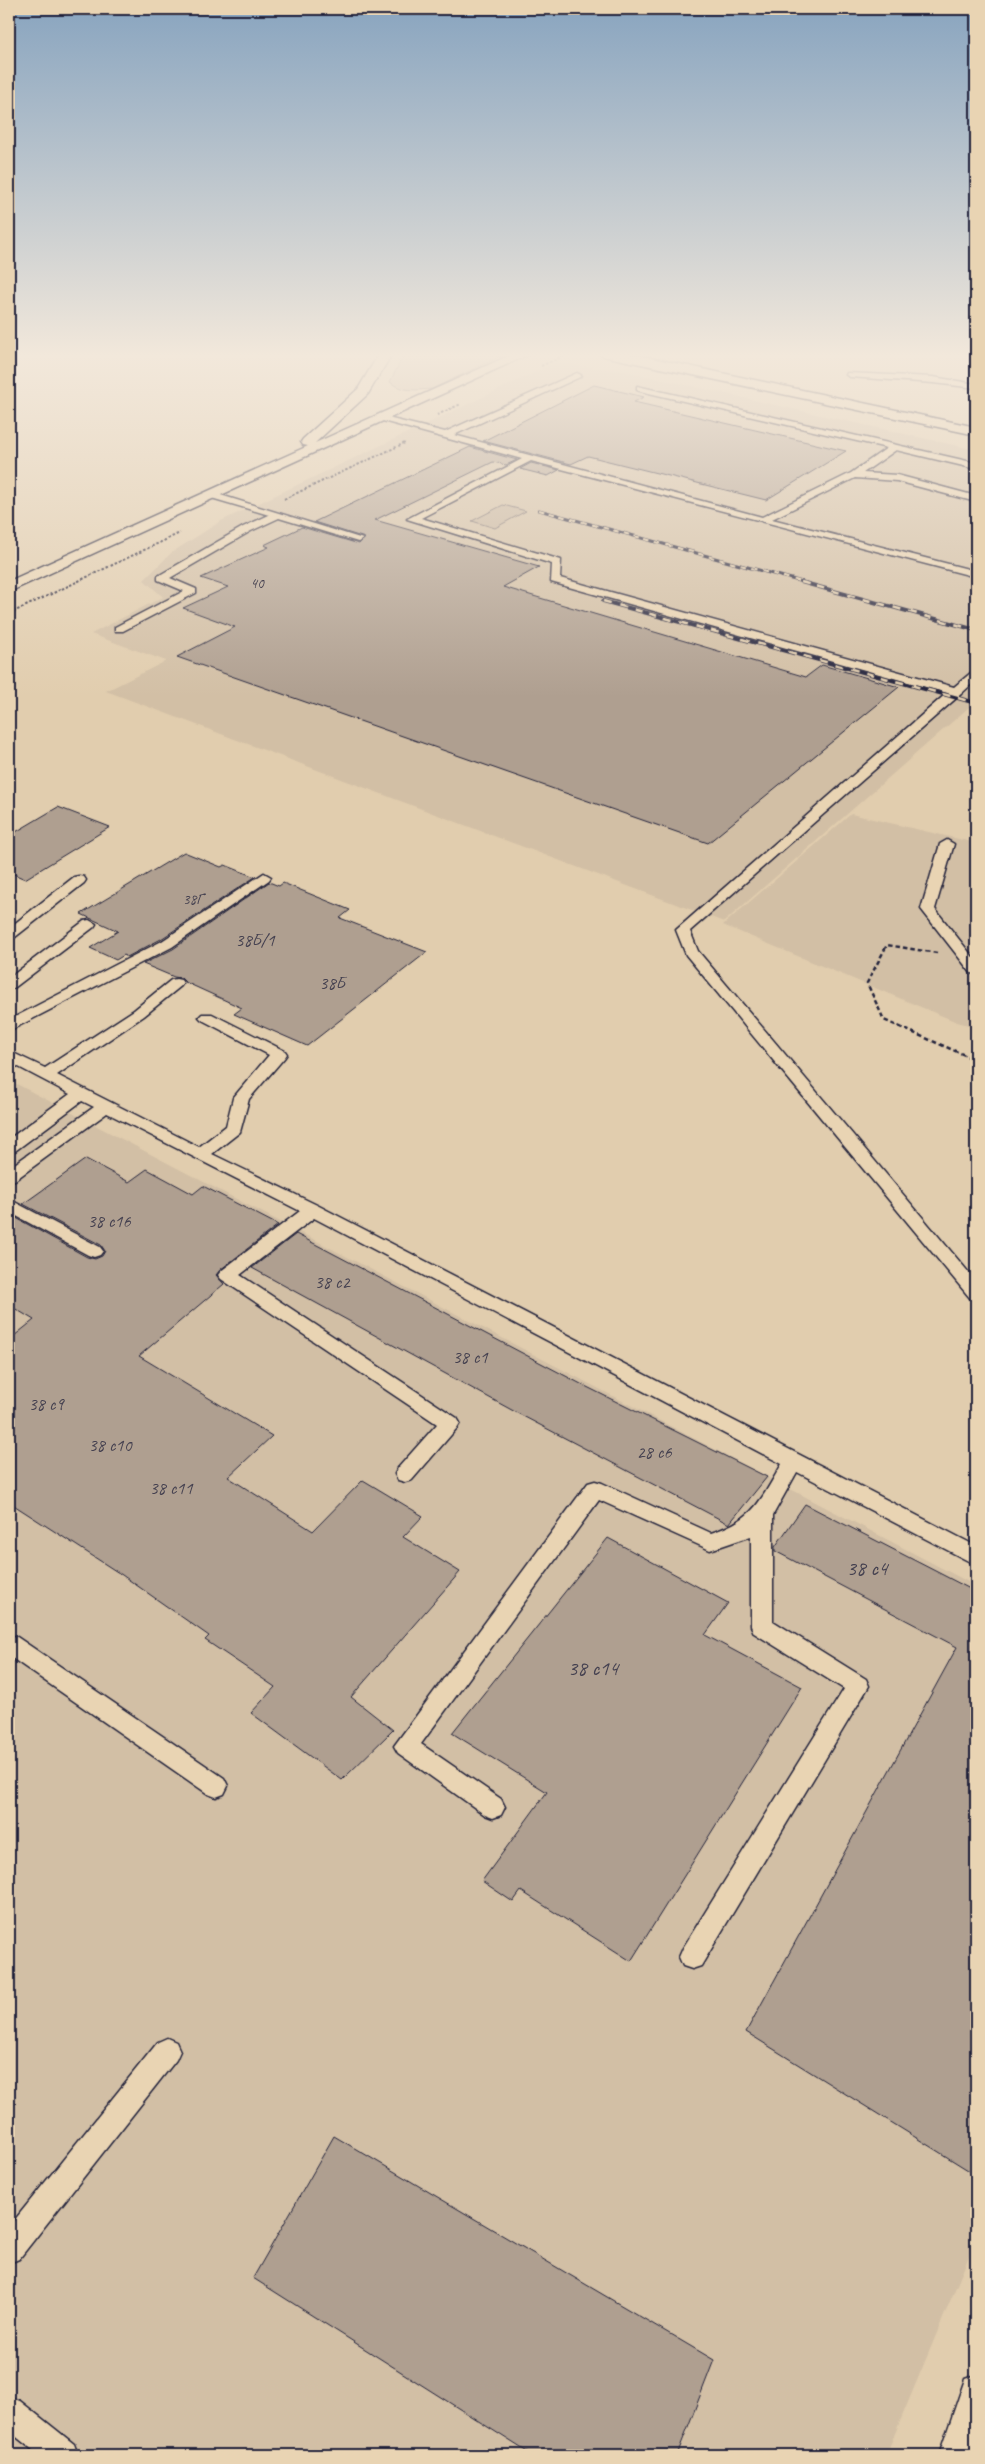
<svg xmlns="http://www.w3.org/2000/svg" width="985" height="2464" font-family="Caveat,sans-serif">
	<rect width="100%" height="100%" fill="#e1cdae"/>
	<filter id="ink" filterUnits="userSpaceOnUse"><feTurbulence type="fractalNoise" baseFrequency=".02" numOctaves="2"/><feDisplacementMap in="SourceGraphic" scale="10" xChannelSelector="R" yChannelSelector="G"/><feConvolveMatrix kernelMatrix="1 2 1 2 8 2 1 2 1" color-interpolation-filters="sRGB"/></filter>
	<g filter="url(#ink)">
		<g fill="#d2bfa5">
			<polygon points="555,363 624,371 976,450 976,701 724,922 106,691 166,661 91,634 163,597 144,580 171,553 221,521"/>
			<polygon points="851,814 976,843 976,1027 957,1022 723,925"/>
			<polygon points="9,1080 976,1586 976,2239 886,2455 9,2455"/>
		</g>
		<g fill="#c5b39d" stroke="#746a6c">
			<path d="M405 352H509L432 389C418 390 401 392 390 382Z"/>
			<polygon points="503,505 526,511 495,528 472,521"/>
		</g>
		<g fill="#af9f90" stroke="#22223b">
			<polygon points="594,385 644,397 634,402 846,451 766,500 588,456 571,464 483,441"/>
			<polygon points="470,447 517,460 506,465 493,462 375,520 539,567 503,587 806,677 822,665 899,687 708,843 177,657 235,627 183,608 228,587 201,578 269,547 264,545 302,527 359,544 365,538 314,522"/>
			<polygon points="531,463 559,470 548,476 520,469"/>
			<polygon points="58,807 110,827 25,879 9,872 9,836"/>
			<polygon points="184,852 221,867 225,865 255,877 161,939 127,957 124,955 116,960 90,948 118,931 81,914"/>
			<polygon points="269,882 279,886 283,883 350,910 340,918 427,952 307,1046 234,1014 242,1008 185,982 181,978 174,977 143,964 173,949"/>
			<polygon points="86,1159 129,1182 147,1169 193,1194 203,1186 278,1225 220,1270 216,1275 224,1284 139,1356 272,1436 228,1477 313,1531 363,1480 423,1516 403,1537 460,1572 351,1697 393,1730 342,1780 251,1713 275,1687 205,1640 209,1636 122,1575 9,1502 9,1340 34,1320 9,1305 9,1214 87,1257 95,1259 102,1256 105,1251 101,1245 23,1204"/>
			<polygon points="296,1234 581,1384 767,1477 729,1524 519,1414 252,1268"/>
			<polygon points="805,1504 976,1592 976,2175 746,2032 957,1647 775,1551 775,1547"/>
			<polygon points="608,1538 728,1603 705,1635 802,1687 631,1961 521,1891 513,1902 482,1881 547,1792 452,1733"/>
			<polygon points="334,2136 714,2360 677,2455 532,2455 253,2278"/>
		</g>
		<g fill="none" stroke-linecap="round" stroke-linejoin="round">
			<g stroke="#22223b" stroke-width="3">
				<g id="service">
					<polygon points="577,373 581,375 580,377 454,435 762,517 851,473 887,448 640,391 637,390 637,386 976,463 976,469 896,450 863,473 897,475 976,496 976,502 897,481 855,478 772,519 976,571 976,577 531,461 421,518 561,560 560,578 954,687 972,672 976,671 976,680 961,694 690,931 698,951 976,1281 976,1299 970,1298 686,955 676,930 947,693 551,582 552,564 407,519 522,459 379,420 379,416 445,432"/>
					<polygon points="847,373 933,377 976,384 976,388 933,383 850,377 846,375"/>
					<polygon points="208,493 214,493 363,539 358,542 279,518 251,531 170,578 196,589 196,593 123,631 115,631 115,627 184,591 158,580 158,576 243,527 269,515 208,497"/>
					<polygon points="947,840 954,844 935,909 976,961 976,974 971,973 921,909 940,844"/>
					<polygon points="264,873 271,877 269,880 172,947 9,1031 9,1020 162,941"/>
					<polygon points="79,876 84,877 86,880 84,883 14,938 9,939 9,928 74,877"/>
					<polygon points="89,920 96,924 94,927 14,988 9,989 9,978 84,921"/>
					<path d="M176 979 181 980 183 983 181 986 144 1016 57 1075 199 1147 226 1126 233 1098 269 1055 202 1020 199 1017 202 1014H212L285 1051 287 1054 285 1057 249 1099 240 1132 212 1154 319 1206 976 1546V1565L797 1472 773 1515V1621L866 1679 869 1686 701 1966 692 1969 683 1966 679 1957 683 1948 844 1689 754 1633 751 1626V1536L710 1550 599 1500 421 1744 501 1799 505 1807 501 1815 493 1818 485 1815 398 1753 394 1746 588 1483 595 1481 602 1483 711 1533C756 1518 759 1502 782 1464L314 1218 240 1275 457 1418 460 1423 457 1428 412 1480 405 1482 398 1480 395 1474 398 1468 437 1424 221 1279 218 1275 221 1271 300 1211 107 1113 15 1180 9 1181V1168L94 1107 82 1101 15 1151 9 1152V1139L70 1094 9 1062V1051L45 1068 134 1010 171 980Z"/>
					<polygon points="9,1199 100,1247 103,1251 100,1255 94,1257 88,1255 9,1212"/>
					<polygon points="9,1635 17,1637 224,1778 228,1786 224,1794 216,1797 208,1794 9,1656"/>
					<polygon points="167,2038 176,2042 180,2051 176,2060 19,2259 9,2263 9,2227 158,2042"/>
					<polygon points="976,2375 976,2434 969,2455 939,2455 965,2379"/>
					<polygon points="9,2397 20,2401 74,2444 78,2455 39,2455 9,2431"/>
				</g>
			</g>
			<g stroke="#22223b" stroke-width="3">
				<g id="secondary">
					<polygon points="380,352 393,352 368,394 315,443 517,352 534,352 9,592 9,581 308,446 303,445 301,442 303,439 358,389"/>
					<polygon points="597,352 623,352 976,427 976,435 603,356"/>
				</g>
			</g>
			<g stroke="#22223b" stroke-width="2" stroke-dasharray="2.5 2" stroke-linecap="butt">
				<polyline points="541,366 573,352"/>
				<polyline points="437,415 461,404"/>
				<polyline points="284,499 405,443"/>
				<polyline points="9,614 180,533"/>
			</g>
			<polyline stroke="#22223b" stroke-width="2.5" stroke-dasharray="4.5 3" stroke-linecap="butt" points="937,953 887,945 867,983 884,1020 976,1060"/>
			<use href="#service" fill="#e9d4b3" fill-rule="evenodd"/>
			<use href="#secondary" fill="#e9d4b3" fill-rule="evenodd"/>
			<g stroke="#22223b" stroke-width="3">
				<polyline id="rail-far1" points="539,510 806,583"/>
			</g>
			<g stroke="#22223b" stroke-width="4">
				<g id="rail">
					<polyline points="801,582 976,630"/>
					<polyline points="603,601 976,703"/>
				</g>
			</g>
			<use href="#rail-far1" stroke="#e9d4b3" stroke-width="2" stroke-dasharray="5.5" stroke-linecap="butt"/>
			<use href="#rail" stroke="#e9d4b3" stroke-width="2.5" stroke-dasharray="8" stroke-linecap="butt"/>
		</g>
	</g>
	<linearGradient id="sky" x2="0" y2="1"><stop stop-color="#88a4bf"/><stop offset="0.51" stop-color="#f2e8db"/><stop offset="1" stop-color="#f2e8db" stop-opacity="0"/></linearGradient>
	<rect width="985" height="697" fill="url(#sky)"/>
	<g text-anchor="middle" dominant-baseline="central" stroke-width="4.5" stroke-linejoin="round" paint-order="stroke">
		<g font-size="15" fill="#454150">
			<text x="257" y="583">40</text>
			<text x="193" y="899">38Г</text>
		</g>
		<g font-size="18" fill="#454150">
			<text x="255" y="940">38Б/1</text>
			<text x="332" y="983">38Б</text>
			<text x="109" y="1221">38 c16</text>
			<text x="332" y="1282">38 с2</text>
			<text x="470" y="1357">38 с1</text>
			<text x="46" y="1404">38 с9</text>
			<text x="110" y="1445">38 с10</text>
			<text x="654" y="1452">28 с6</text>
			<text x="171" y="1488">38 с11</text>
		</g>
		<g font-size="21" fill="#454150">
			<text x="867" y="1568">38 с4</text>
			<text x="593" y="1668">38 с14</text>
		</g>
	</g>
	<rect width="985" height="2464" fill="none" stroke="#e9d4b3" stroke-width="30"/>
	<rect x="15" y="15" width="955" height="2434" fill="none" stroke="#22223b" stroke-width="2" filter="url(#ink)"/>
</svg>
